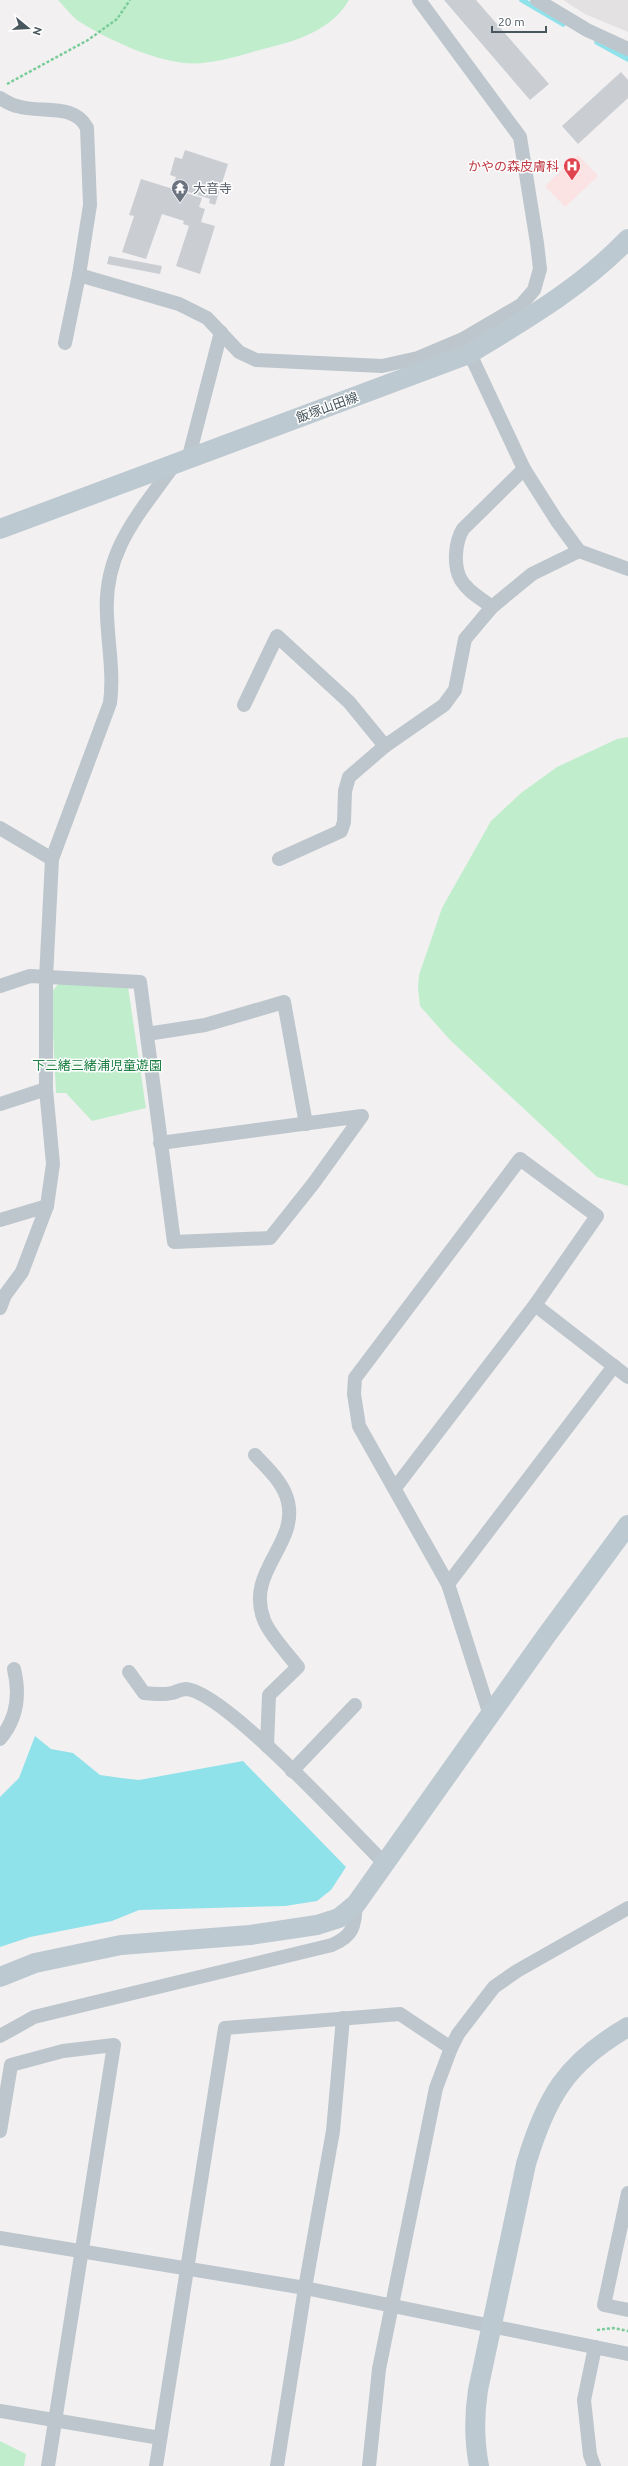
<svg xmlns="http://www.w3.org/2000/svg" width="628" height="2466" font-family="Ubuntu,'Noto Sans JP',sans-serif">
	<rect width="100%" height="100%" fill="#f3f0f1"/>
	<polygon fill="#e4e1e2" points="563,0 628,0 628,32 585,14"/>
	<polygon fill="#fbe2e3" points="578,155 598,176 565,207 545,186"/>
	<g fill="#c0eecd">
		<path d="M58 0H349C333 28 300 40 271 47 243 54 212 66 184 63 150 59 109 40 80 22 72 17 65 7 58 0Z"/>
		<polygon points="628,737 628,1186 597,1177 450,1040 420,1006 418,989 419,975 442,908 491,821 521,793 557,767 617,739"/>
		<polygon points="59,983 128,987 146,1108 92,1121 66,1093 56,1093 51,993"/>
		<polygon points="0,2441 26,2454 24,2466 0,2466"/>
	</g>
	<polygon fill="#8fe2ea" points="35,1736 51,1749 73,1753 100,1775 121,1778 139,1780 243,1761 346,1867 331,1890 317,1901 285,1906 139,1910 112,1921 30,1937 0,1947 0,1797 19,1778"/>
	<g fill="none" stroke-linecap="round" stroke-linejoin="round">
		<g stroke="#8fe2ea" stroke-width="5.5">
			<polyline points="522,0 563,24"/>
			<polyline points="597,42 628,59"/>
		</g>
	</g>
	<g fill="#caced3">
		<polygon points="444,0 476,0 549,84 530,100"/>
		<polygon points="621,72 628,80 628,98 578,144 562,126"/>
		<polygon points="185,150 228,164 215,205 209,203 210,199 173,187 176,177 170,175 175,157 182,159"/>
		<polygon points="141,179 202,198 199,207 205,209 201,222 215,226 200,274 176,266 189,226 183,224 184,221 162,214 146,259 122,252 134,216 129,215"/>
		<polygon points="109,256 162,266 160,274 107,264"/>
	</g>
	<g fill="none" stroke-linecap="round" stroke-linejoin="round">
		<g stroke="#79cc99" stroke-width="2.5" stroke-dasharray="3 2" stroke-linecap="butt">
			<polyline points="7,84 88,40 117,19 130,0"/>
			<polyline points="597,2330 613,2328 628,2331"/>
		</g>
		<g stroke="#bcc6cc" stroke-width="14">
			<polyline points="419,0 520,137 537,243 540,269 534,290 521,305 463,339 524,469 557,521 579,551 628,569"/>
			<polyline points="537,0 587,30 628,49"/>
			<path d="M0 98C5 101 11 105 17 106 40 114 74 102 87 128L90 205 79 275"/>
			<polyline points="65,343 79,275 179,304 207,318 239,352 256,360 382,366 418,358 463,339"/>
			<polyline points="188,460 221,332"/>
			<path d="M492 607C482 599 468 592 461 580 453 566 455 542 463 529L524 469"/>
			<polyline points="244,705 277,636 349,702 385,746"/>
			<polyline points="0,828 52,859"/>
			<polyline points="279,859 341,831 344,822 345,791 349,777 385,746 444,705 455,690 465,639 492,607 532,574 579,551"/>
			<polyline points="0,986 30,976 140,982 174,1242 270,1238 313,1184 362,1116 160,1143"/>
			<polyline points="147,1034 205,1025 284,1002 306,1124"/>
			<polyline points="0,1104 46,1089"/>
			<polyline points="0,1220 47,1206"/>
			<polyline points="535,1305 628,1377"/>
			<path d="M0 1308 5 1295 22 1272 47 1206 53 1164 46 1089V978L52 859 110 703C114 673 108 645 107 615 103 551 139 514 174 465"/>
			<path d="M255 1455C267 1468 284 1483 288 1502 298 1545 245 1572 264 1620 269 1634 288 1654 298 1667L269 1695 267 1746"/>
			<polyline points="395,1488 535,1305 597,1216 520,1159 355,1378 354,1394 359,1426 448,1584 490,1715"/>
			<polyline points="448,1584 614,1366"/>
			<path d="M129 1672 144 1693C153 1694 163 1695 172 1693 176 1692 182 1689 186 1689 224 1691 353 1832 385 1864"/>
			<path d="M0 1739C17 1719 20 1694 14 1669"/>
			<polyline points="292,1771 355,1705"/>
			<path d="M0 2036 34 2017 332 1945C354 1935 354 1927 356 1904"/>
			<polyline points="0,2131 11,2065 63,2051 114,2045 48,2466"/>
			<polyline points="628,2193 604,2305 628,2310"/>
			<polyline points="0,2238 305,2288 628,2354"/>
			<polyline points="0,2411 160,2438"/>
			<polyline points="156,2466 225,2028 400,2014 451,2048"/>
			<polyline points="277,2466 305,2288 333,2131 343,2018"/>
			<polyline points="369,2466 379,2369 392,2305 436,2088 451,2048 458,2034 494,1987 517,1971 628,1908"/>
			<polyline points="594,2466 590,2455 584,2400 595,2347"/>
		</g>
		<g stroke="#bdc9d1" stroke-width="20">
			<path d="M0 529 469 354C525 320 582 287 628 239"/>
			<polyline points="0,1977 35,1963 121,1945 250,1935 317,1925 339,1918 356,1904 546,1636 628,1525"/>
			<path d="M479 2466C474 2440 474 2416 478 2390L526 2164C546 2097 566 2063 628 2027"/>
		</g>
	</g>
	<defs>
		<g id="hospital-pin" transform="scale(0.9)"><path d="M0 17L-7.5 6A9.5 9.5 0 1 1 7.5 6Z" fill="#e0444e" stroke="#fff"/><path d="M-5-5h3v3.5h4V-5h3V5h-3V1.5h-4V5h-3Z" fill="#fff"/></g>
		<g id="temple-pin" transform="scale(0.9)"><path d="M0 17L-7.5 6A9.5 9.5 0 1 1 7.5 6Z" fill="#6b7280" stroke="#fff"/><path d="M0-6L5-2H3V0L6.5 2.5H4V6H1.5V3h-3V6H-4V2.5H-6.5L-3 0V-2H-5Z" fill="#fff"/></g>
	</defs>
	<g fill-rule="evenodd">
		<use href="#hospital-pin" x="572" y="166"/>
		<use href="#temple-pin" x="180" y="188"/>
	</g>
	<g text-anchor="middle" dominant-baseline="central" stroke-width="3" stroke-linejoin="round" paint-order="stroke">
		<g font-size="13" fill="#be3a42" stroke="#fff" text-anchor="end">
			<text x="559" y="166">かやの森皮膚科</text>
		</g>
		<g font-size="13" fill="#5b616d" stroke="#fff" text-anchor="start">
			<text x="193" y="188">大音寺</text>
		</g>
		<g font-size="13" fill="#48565d" stroke="#fff">
			<text transform="translate(327 407) rotate(-20)">飯塚山田線</text>
		</g>
		<g font-size="13" fill="#1a7e40" stroke="#fff">
			<text x="97" y="1065">下三緒三緒浦児童遊園</text>
		</g>
	</g>
	<g transform="translate(28 28) rotate(108)" stroke="#ffffff" stroke-width="3" paint-order="stroke">
	<path d="M0-3L7 15L0 10L-7 15Z" fill="#48565d"/>
	<text y="-6" font-size="11" font-weight="bold" text-anchor="middle" fill="#48565d">N</text>
	</g>
	<path d="M492 26v6h54v-6" fill="none" stroke="#48565d" stroke-width="2"/>
	<text x="498" y="26" font-size="12" fill="#48565d" stroke="#ffffff" stroke-width="3" paint-order="stroke">20 m</text>
</svg>
